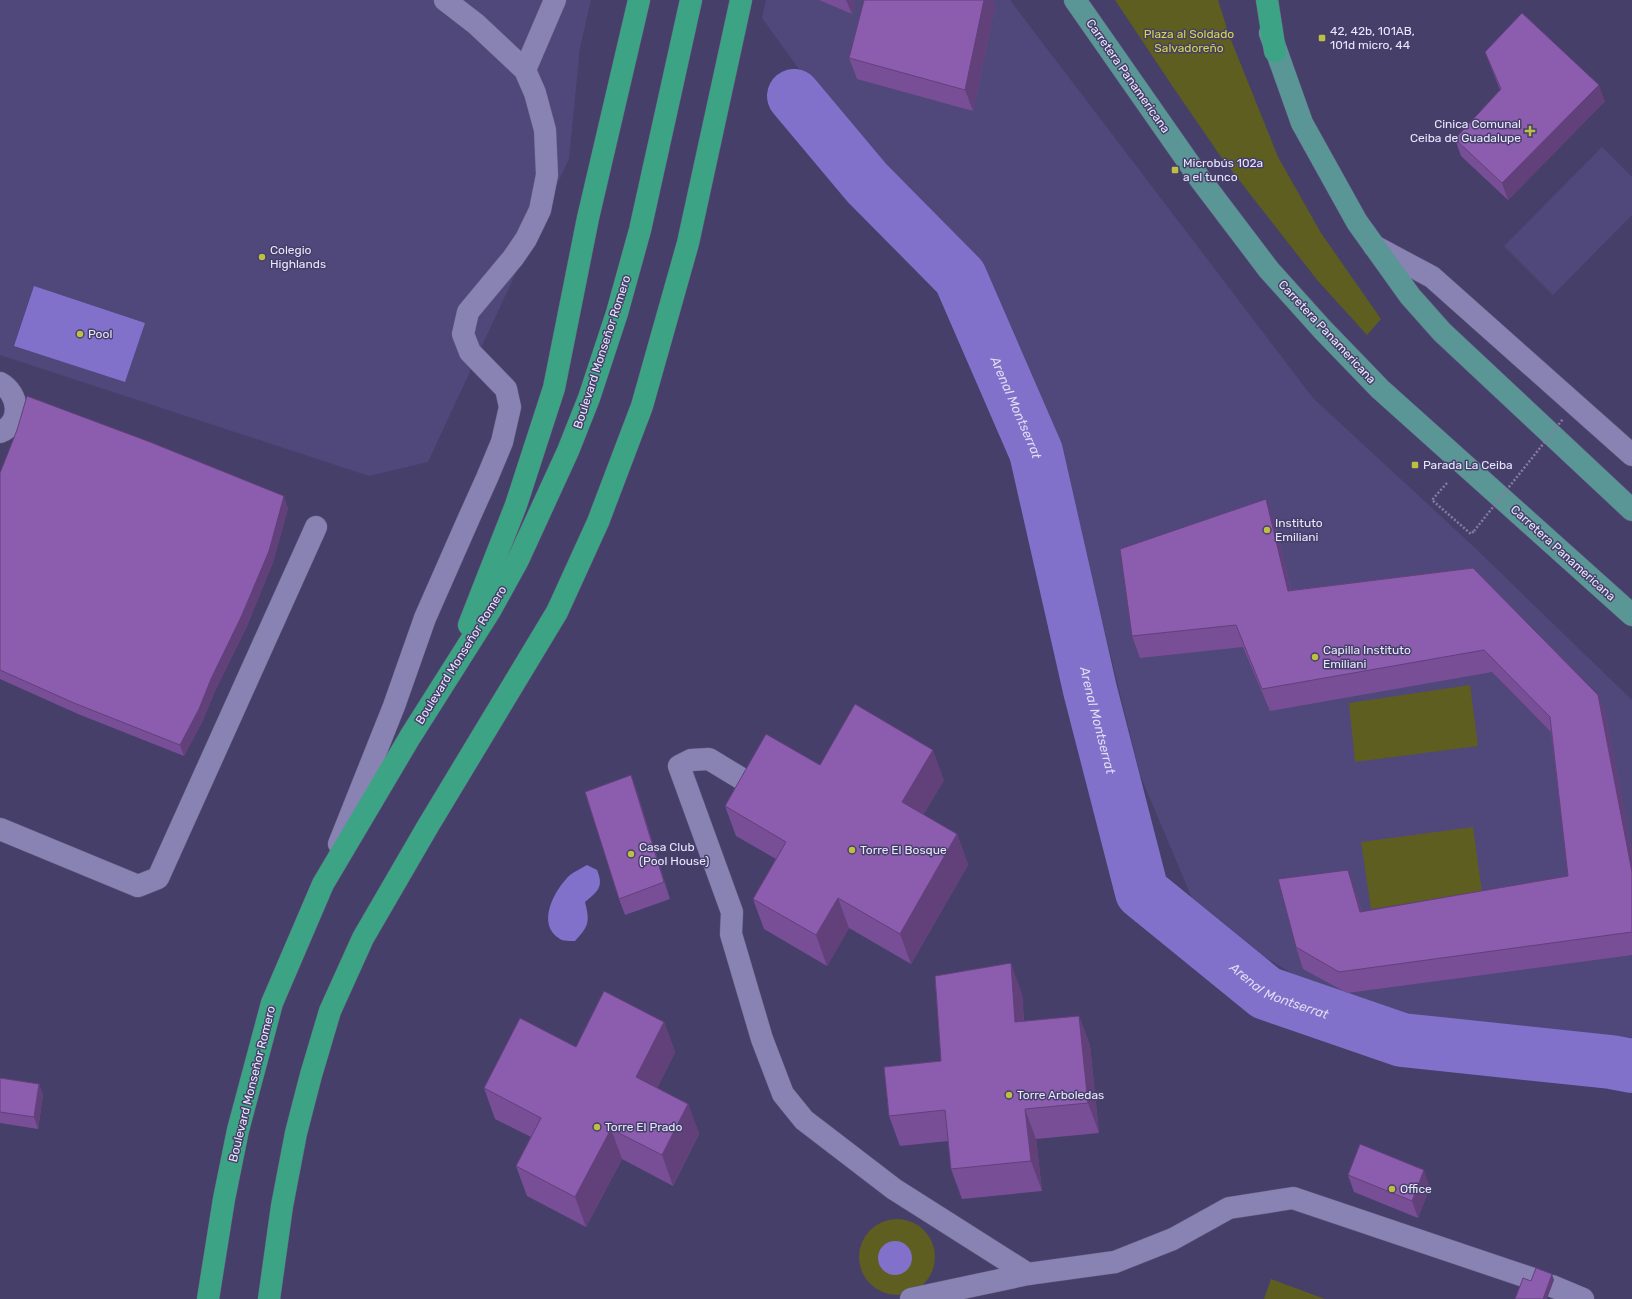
<svg xmlns="http://www.w3.org/2000/svg" width="1632" height="1299" font-family="Rubik,sans-serif">
	<rect width="100%" height="100%" fill="#463f6a"/>
	<g fill="#50477a">
		<polygon points="0,0 591,0 580,48 569,159 428,462 369,476 0,355"/>
		<polygon points="766,0 1010,0 1313,398 1472,545 1632,700 1632,1049 1584,1043 1343,1005 1200,917 1140,775 1076,514 978,263 809,83 762,18"/>
		<polygon points="1602,147 1632,177 1632,215 1553,295 1504,246"/>
	</g>
	<g fill="#5e5e20">
		<polygon points="1115,0 1218,0 1229,35 1278,157 1321,233 1381,319 1367,335 1318,281 1221,157 1173,87"/>
		<polygon points="1470,685 1478,746 1355,762 1349,703"/>
		<polygon points="1473,827 1482,892 1371,909 1361,842"/>
		<circle cx="897" cy="1257" r="38"/>
		<polygon points="1271,1279 1325,1299 1264,1299"/>
	</g>
	<g fill="#8171ca">
		<polygon points="34,286 145,323 125,382 14,346"/>
		<path d="M587 865 597 870C604 887 598 891 585 902 590 922 589 926 575 941 571 941 563 941 560 939 535 924 555 889 570 875 575 871 582 868 587 865Z"/>
		<circle cx="895" cy="1258" r="17"/>
	</g>
	<g fill="none" stroke-linecap="round" stroke-linejoin="round">
		<path stroke="#8171ca" stroke-width="54" id="s1" d="M794 96 867 183 960 277 1036 452 1090 690 1142 892 1266 993 1402 1040 1611 1062 1632 1066"/>
		<g stroke="#625b7f" stroke-width="23">
			<g id="minor">
				<polyline points="525,70 555,0"/>
				<polyline points="1374,246 1432,277 1632,455"/>
				<path d="M0 383C19 393 23 423 0 432"/>
				<polyline points="742,779 709,759 691,760 679,766 732,912 731,934 762,1039 783,1094 804,1120 894,1189 1028,1274 911,1299"/>
				<polyline points="0,829 138,886 158,878 316,527"/>
				<polyline points="339,844 394,706 425,618 469,518 487,478 502,442 510,407 506,389 470,352 463,334 468,312 513,258 526,239 540,210 547,175 545,130 535,93 525,70 476,24 445,0"/>
				<polyline points="1028,1274 1115,1262 1173,1239 1229,1208 1293,1198 1536,1280"/>
				<polyline points="1552,1286 1583,1299"/>
			</g>
		</g>
		<g stroke="#625b7f" stroke-width="23">
			<g id="major">
				<polyline points="1075,0 1200,179 1269,270 1323,330 1380,389 1632,615"/>
				<polyline points="1270,33 1302,123 1357,222 1410,296 1442,332 1632,510"/>
			</g>
		</g>
		<g stroke="#625b7f" stroke-width="23">
			<g id="highway">
				<polyline points="1267,0 1275,51"/>
				<polyline points="469,625 516,505 554,388 588,218 639,0"/>
				<polyline points="208,1299 224,1199 238,1130 272,1003 323,884 410,737 491,609 518,560 568,451 589,398 617,313 640,230 691,0"/>
				<polyline points="269,1299 282,1206 296,1133 311,1075 330,1011 363,938 428,826 557,612 598,522 642,406 688,243 741,0"/>
			</g>
		</g>
		<polyline stroke="#837da1" stroke-width="2.5" stroke-dasharray="2 2" stroke-linecap="butt" points="1447,483 1432,500 1471,534 1474,531"/>
		<use href="#minor" stroke="#8983b3" stroke-width="22"/>
		<use href="#major" stroke="#5b9697" stroke-width="22"/>
		<use href="#highway" stroke="#3ca384" stroke-width="22"/>
		<polyline stroke="#837da1" stroke-width="2.5" stroke-dasharray="2 2" stroke-linecap="butt" points="1474,531 1563,419"/>
	</g>
	<g fill="#784f96">
		<polygon points="819,0 854,0 852,14"/>
		<polygon points="995,6 973,111 857,79 849,58"/>
		<polygon points="1485,52 1605,101 1508,200 1461,156 1455,139 1500,90"/>
		<polygon points="0,473 288,508 273,562 247,626 215,691 203,720 184,756 78,714 0,679"/>
		<polygon points="1274,520 1291,590 1473,568 1598,695 1606,717 1632,852 1632,955 1347,993 1303,969 1296,947 1356,892 1362,912 1568,876 1551,732 1492,672 1270,711 1243,647 1140,658 1132,636"/>
		<polygon points="820,765 944,780 923,815 957,834 968,865 911,964 849,928 827,966 764,929 753,899 776,859 736,836 725,806"/>
		<polygon points="631,775 637,792 670,899 625,915 619,899"/>
		<polygon points="1022,994 1024,1021 1079,1016 1090,1046 1099,1133 1036,1139 1042,1191 962,1199 951,1169 948,1141 900,1146 889,1116 941,1061"/>
		<polygon points="664,1022 675,1052 657,1088 688,1104 699,1134 673,1186 622,1159 586,1227 527,1196 516,1166 531,1137 495,1119 484,1088 576,1047"/>
		<polygon points="0,1078 39,1084 43,1095 38,1129 0,1123"/>
		<polygon points="1348,1175 1430,1187 1418,1218 1354,1192"/>
	</g>
	<g fill="#62407a">
		<polygon points="846,0 854,0 852,14"/>
		<polygon points="984,0 993,0 995,6 973,111 965,90"/>
		<polygon points="1599,85 1605,101 1508,200 1502,183"/>
		<polygon points="284,496 288,508 273,562 247,626 215,691 203,720 184,756 180,745"/>
		<polygon points="1266,499 1274,520 1296,612 1288,591"/>
		<polygon points="1598,695 1606,717 1632,852 1632,872"/>
		<polygon points="933,750 944,780 913,832 902,802"/>
		<polygon points="631,775 637,792 670,899 664,882"/>
		<polygon points="957,834 968,865 911,964 900,934"/>
		<polygon points="1348,870 1356,892 1368,934 1360,912"/>
		<polygon points="838,898 849,928 827,966 816,935"/>
		<polygon points="1011,963 1022,994 1026,1052 1015,1022"/>
		<polygon points="1079,1016 1090,1046 1099,1133 1088,1103"/>
		<polygon points="664,1022 675,1052 647,1108 636,1077"/>
		<polygon points="39,1084 43,1095 38,1129 34,1117"/>
		<polygon points="688,1104 699,1134 673,1186 662,1155"/>
		<polygon points="1025,1109 1036,1139 1042,1191 1031,1161"/>
		<polygon points="611,1129 622,1159 586,1227 575,1197"/>
		<polygon points="1424,1170 1430,1187 1418,1218 1412,1201"/>
		<polygon points="1552,1274 1554,1280 1547,1299 1543,1299"/>
	</g>
	<g fill="#8c5cae" stroke="#62407a">
		<polygon points="864,0 984,0 965,90 849,58"/>
		<polygon points="1522,13 1599,85 1502,183 1455,139 1501,89 1485,52"/>
		<polygon points="27,396 150,442 284,496 269,551 242,615 211,679 199,709 180,745 74,703 0,670 0,473 17,430"/>
		<polygon points="1266,499 1288,591 1473,568 1598,695 1632,872 1632,932 1339,972 1296,947 1278,879 1348,870 1360,912 1568,876 1550,717 1484,650 1262,689 1236,625 1132,636 1120,549"/>
		<polygon points="855,704 933,750 902,802 957,834 900,934 838,898 816,935 753,899 786,842 725,806 766,734 820,765"/>
		<polygon points="631,775 664,882 619,899 585,792"/>
		<polygon points="1011,963 1015,1022 1079,1016 1088,1103 1025,1109 1031,1161 951,1169 945,1110 889,1116 884,1067 941,1061 935,976"/>
		<polygon points="604,991 664,1022 636,1077 688,1104 662,1155 611,1129 575,1197 516,1166 541,1118 484,1088 520,1018 576,1047"/>
		<polygon points="0,1078 39,1084 34,1117 0,1112"/>
		<polygon points="1360,1144 1424,1170 1412,1201 1348,1175"/>
		<polygon points="1536,1268 1552,1274 1543,1299 1515,1299 1523,1278 1531,1281"/>
	</g>
	<g fill="#bdbf43" stroke="#463f6a" stroke-width="1.5">
		<rect x="1318" y="34" width="8" height="8" rx="2"/>
		<path d="M1528 125h4v4h4v4h-4v4h-4v-4h-4v-4h4z"/>
		<rect x="1171" y="166" width="8" height="8" rx="2"/>
		<circle cx="262" cy="257" r="4"/>
		<circle cx="80" cy="334" r="4"/>
		<rect x="1411" y="461" width="8" height="8" rx="2"/>
		<circle cx="1267" cy="530" r="4"/>
		<circle cx="1315" cy="657" r="4"/>
		<circle cx="852" cy="850" r="4"/>
		<circle cx="631" cy="854" r="4"/>
		<circle cx="1009" cy="1095" r="4"/>
		<circle cx="597" cy="1127" r="4"/>
		<circle cx="1392" cy="1189" r="4"/>
	</g>
	<g text-anchor="middle" dominant-baseline="central" stroke-width="3" stroke-linejoin="round" paint-order="stroke">
		<g font-size="12" fill="#e9e7fd" stroke="#463f6a" text-anchor="start">
			<text x="1330" y="31">42, 42b, 101AB,<tspan x="1330" dy="14">101d micro, 44</tspan></text>
			<text x="1521" y="124" text-anchor="end">Cinica Comunal<tspan x="1521" dy="14">Ceiba de Guadalupe</tspan></text>
			<text x="1183" y="163">Microbús 102a<tspan x="1183" dy="14">a el tunco</tspan></text>
			<text x="270" y="250">Colegio<tspan x="270" dy="14">Highlands</tspan></text>
			<text x="88" y="334">Pool</text>
			<text x="1423" y="465">Parada La Ceiba</text>
			<text x="1275" y="523">Instituto<tspan x="1275" dy="14">Emiliani</tspan></text>
			<text x="1323" y="650">Capilla Instituto<tspan x="1323" dy="14">Emiliani</tspan></text>
			<text x="639" y="847">Casa Club<tspan x="639" dy="14">(Pool House)</tspan></text>
			<text x="860" y="850">Torre El Bosque</text>
			<text x="1017" y="1095">Torre Arboledas</text>
			<text x="605" y="1127">Torre El Prado</text>
			<text x="1400" y="1189">Office</text>
		</g>
		<g font-size="12" fill="#d5d744" stroke="#463f6a">
			<text x="1189" y="34">Plaza al Soldado<tspan x="1189" dy="14">Salvadoreño</tspan></text>
		</g>
		<g font-size="12" fill="#e9e7fd" stroke="#463f6a">
			<text transform="translate(1128 76) rotate(55)">Carretera Panamericana</text>
			<text transform="translate(1327 332) rotate(47)">Carretera Panamericana</text>
			<text transform="translate(602 352) rotate(-72)">Boulevard Monseñor Romero</text>
			<text transform="translate(1563 553) rotate(42)">Carretera Panamericana</text>
			<text transform="translate(461 655) rotate(-58)">Boulevard Monseñor Romero</text>
			<text transform="translate(252 1084) rotate(-76)">Boulevard Monseñor Romero</text>
		</g>
		<g font-size="13" font-style="italic" fill="#dfddf4" stroke="#463f6a">
			<text stroke="none"><textPath href="#s1" startOffset="388">Arenal Montserrat</textPath></text>
			<text stroke="none"><textPath href="#s1" startOffset="712">Arenal Montserrat</textPath></text>
			<text stroke="none"><textPath href="#s1" startOffset="1060">Arenal Montserrat</textPath></text>
		</g>
	</g>
</svg>
